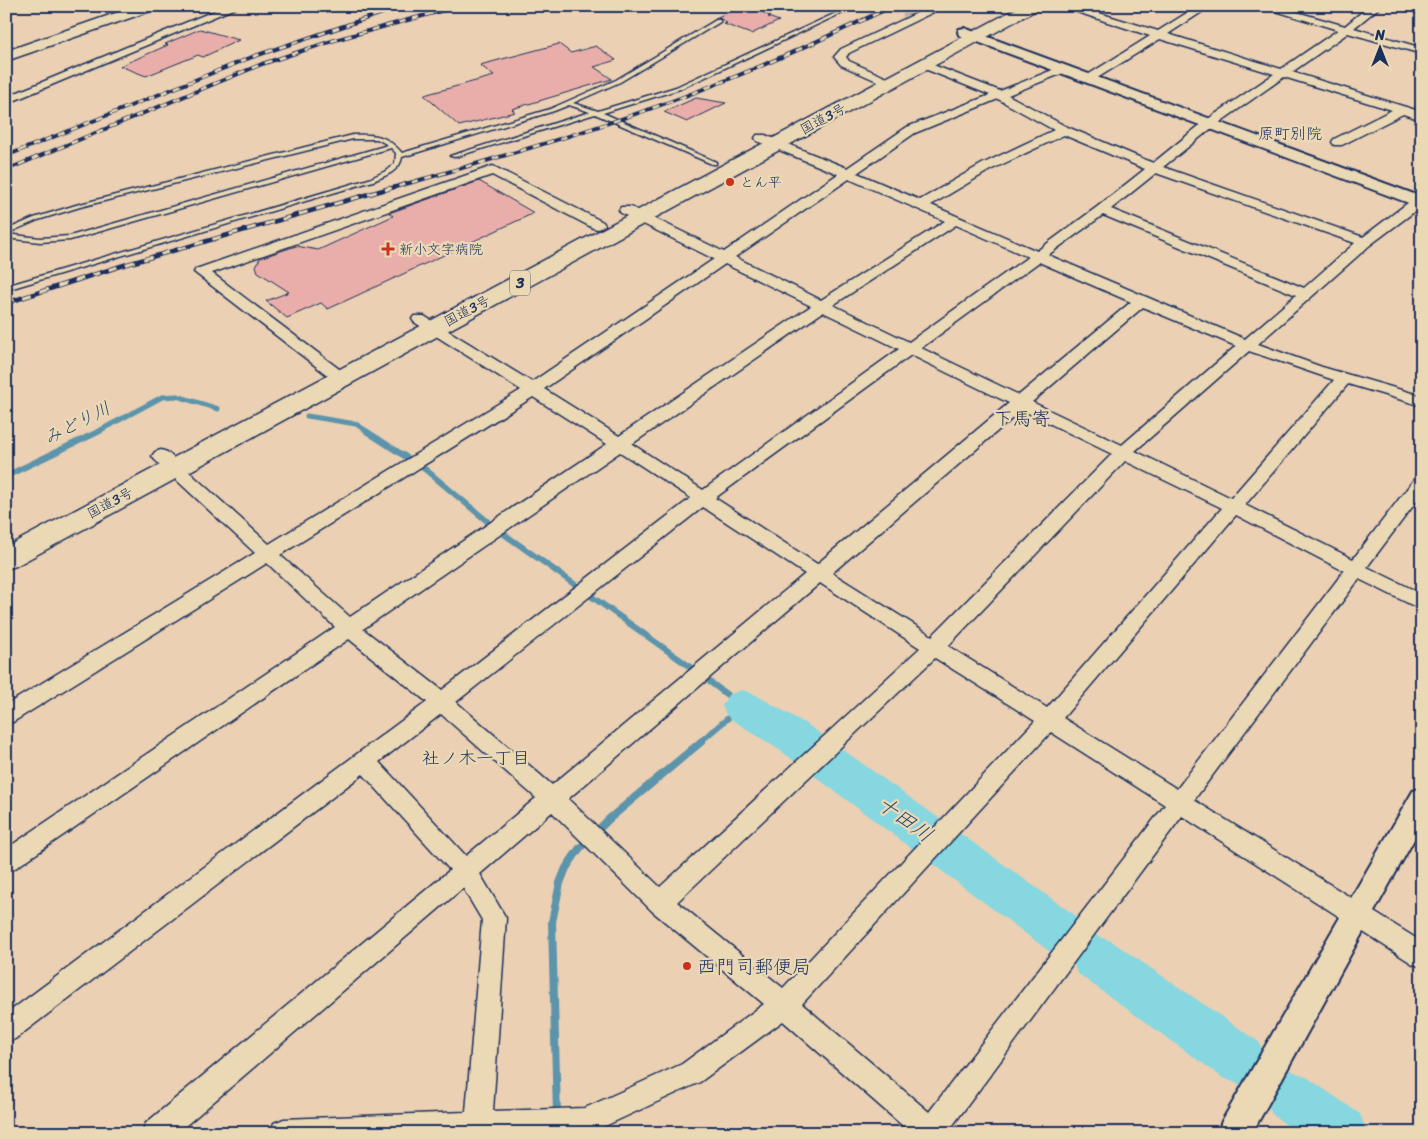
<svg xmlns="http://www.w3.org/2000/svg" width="1428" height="1139" font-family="Sriracha,'Klee One',sans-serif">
	<rect width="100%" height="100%" fill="#ebd0b3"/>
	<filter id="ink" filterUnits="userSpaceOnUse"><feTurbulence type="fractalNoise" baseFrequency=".02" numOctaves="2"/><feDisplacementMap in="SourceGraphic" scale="10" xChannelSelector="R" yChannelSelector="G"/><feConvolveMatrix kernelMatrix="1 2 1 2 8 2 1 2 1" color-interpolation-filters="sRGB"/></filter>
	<g filter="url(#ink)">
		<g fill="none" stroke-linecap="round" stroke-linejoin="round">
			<g stroke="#5b94ab" stroke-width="5">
				<polyline points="307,416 356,424 368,432"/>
				<polyline points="97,432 162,397 177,396 218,409"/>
			</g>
			<g stroke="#5b94ab" stroke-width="6">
				<polyline points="366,431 426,470 487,521"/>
				<polyline points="6,476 100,431"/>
				<polyline points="497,529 682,661 742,706 700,742"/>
			</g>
			<polyline stroke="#5b94ab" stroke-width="8" points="557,1116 552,922 560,883 566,868 579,849 609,819 702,741"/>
			<g fill="#86d7df" fill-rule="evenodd">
				<polygon points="742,690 756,695 811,727 1083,921 1089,936 1094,935 1111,941 1259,1042 1266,1060 1259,1078 1241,1085 1223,1078 1077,973 1071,956 1066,958 1049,951 781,751 728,717 722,706 728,695"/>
				<polygon points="1290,1070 1308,1078 1360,1114 1367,1133 1297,1133 1272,1114 1264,1096 1272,1078"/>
			</g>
		</g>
		<g fill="#e9aea9" stroke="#1b2f5e">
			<polygon points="744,6 771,16 768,17 779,21 751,34 724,24 727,23 721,19 715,18"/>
			<polygon points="200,29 239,40 203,57 198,55 146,76 120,66 168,45 165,44"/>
			<polygon points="559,44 571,53 596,46 616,60 594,67 612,79 512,109 515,112 459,126 424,95 494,76 480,65"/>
			<polygon points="696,98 726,103 687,122 664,112"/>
			<polygon points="479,181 534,213 328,309 321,303 287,318 266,301 289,292 258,272 256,266 260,258 296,246 318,250 393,216 389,213"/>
		</g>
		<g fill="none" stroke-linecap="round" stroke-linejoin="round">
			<polyline stroke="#c1b0a2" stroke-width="11" stroke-dasharray="11 5.5" stroke-linecap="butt" points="888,6 915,14"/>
			<g stroke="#1b2f5e" stroke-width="3">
				<path id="service" d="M851 6H857L680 89 603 113 716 162V164H712L595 114 455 157 450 156 590 112 569 105 554 111 402 157C400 171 385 176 373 181L6 290V286L369 179 388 170 395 163 396 153 391 148 70 240 40 242 6 238V234L40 238 70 236 388 145 377 139H353L80 207 38 220 6 234V230L34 218 76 205 353 135C376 134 386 135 402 153L550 109 616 80 716 20H720V22L620 82 573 103 598 111 676 87Z"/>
			</g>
			<g stroke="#1b2f5e" stroke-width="3">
				<g id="minor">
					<polygon points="226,6 240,6 6,104 6,97"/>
					<polygon points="932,6 946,6 849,53 846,57 849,61 894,81 896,83 894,85 886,85 841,65 834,57 841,49"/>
					<path d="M1059 6H1076L1158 31 1198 6H1211L1168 34 1281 69 1338 30 1259 6H1276L1345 26 1369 6H1381L1354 28 1422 48V54L1348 33 1292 72 1422 112V120L1403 114 1342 145H1334L1332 142 1334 139 1392 110 1284 77 1213 127 1163 167 1363 237 1417 196 1422 195V206L1370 245 1258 344 1322 367 1422 396V406L1348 384 1245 505 1353 559 1416 477 1422 475V494L1367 567 1422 594V610L1359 579 1194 800 1422 942V967L1413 964 1182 816 947 1133H911L783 1021 700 1082 590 1133H270L274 1123 284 1119 466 1112 482 920 463 888 177 1133H142L146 1123 450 870 363 774 15 1039 6 1043V1014L427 702 349 639 14 869 6 872V849L335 627 267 563 13 722 6 724V705L255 553 155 460 152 456 155 452 161 450 167 452 269 544 521 390 414 322 412 319 414 316H424L532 382 714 259 621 213 619 210 621 207H631L724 252 838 174 757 141 755 138 757 135H765L847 168 907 127 990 95 920 67 918 65 920 63H928L1000 91 1060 67H1068L1070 69 1068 71 1008 95 1065 126 1153 163 1205 121 1274 74 1160 39 1094 80H1086L1084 78 1086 76 1150 36ZM998 99 1054 130 982 164 920 200 857 173 915 133ZM1064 135 1145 169 1097 207 1037 251 931 205 990 170ZM1156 173 1355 243 1304 288 1111 209ZM849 179 945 221 821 300 735 257ZM1103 215 1296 295 1245 339 1048 255ZM956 225 1028 257 909 342 833 305ZM1039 262 1131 302 1019 395 921 348ZM725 264 811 306 619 436 544 389ZM1143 307 1236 346 1122 445 1032 402ZM823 312 899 349 703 490 632 444ZM1249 351 1334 380 1231 498 1135 451ZM911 355 1009 403 817 564 715 498ZM533 397 607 444 350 617 280 555ZM1022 410 1112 454 932 636 832 573ZM620 452 691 498 442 690 363 629ZM1125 461 1222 508 1047 708 948 646ZM703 507 805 574 552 785 456 702ZM1236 515 1344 571 1177 789 1063 718ZM820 583 920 648 660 887 568 799ZM935 658 1035 721 783 988 677 902ZM441 714 536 798 466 856 379 762ZM1051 732 1165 805 929 1112 802 1004ZM552 812 652 911 764 1004 682 1064 585 1108 493 1111 506 918 480 874Z"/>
					<polygon points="1400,6 1422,8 1422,14 1401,8"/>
					<polygon points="493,166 603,222 605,225 598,229 593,228 492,175 212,273 347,375 349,378 347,381 335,381 194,272 196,269"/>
				</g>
			</g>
			<g stroke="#1b2f5e" stroke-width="4">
				<g id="tertiary">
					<polygon points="964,28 1422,197 1422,208 959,35 958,32 959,29"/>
					<polygon points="1422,788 1422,825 1252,1133 1218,1133 1222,1121 1413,791"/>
				</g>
			</g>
			<g stroke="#1b2f5e" stroke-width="3">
				<g id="trunk">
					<polygon points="136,6 158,6 156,9 6,61 6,51"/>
					<polygon points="1021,6 1040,6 1038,9 16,566 6,569 6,547"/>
				</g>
			</g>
			<use href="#service" fill="#ebd9b6" fill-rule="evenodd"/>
			<use href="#minor" fill="#ebd9b6" fill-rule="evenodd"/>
			<use href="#tertiary" fill="#ebd9b6" fill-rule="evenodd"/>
			<use href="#trunk" fill="#ebd9b6" fill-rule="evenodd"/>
			<g stroke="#1b2f5e" stroke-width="4">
				<g id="rail-far1">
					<polyline points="6,156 252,57 403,6"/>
					<polyline points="6,170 262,64 335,40 459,6"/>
					<path d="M385 190C493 159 602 129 706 88 770 64 831 35 893 6"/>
				</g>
			</g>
			<g stroke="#1b2f5e" stroke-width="4.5">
				<polyline id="rail" points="6,303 124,265 390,188"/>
			</g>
			<use href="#rail-far1" stroke="#ebd9b6" stroke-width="2.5" stroke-dasharray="7" stroke-linecap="butt"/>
			<use href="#rail" stroke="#ebd9b6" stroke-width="3" stroke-dasharray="9" stroke-linecap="butt"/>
		</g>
	</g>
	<g fill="#c8321e" stroke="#ebd9b6" stroke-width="2">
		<circle cx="730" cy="182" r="5"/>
		<path d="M385.5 241.5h5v5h5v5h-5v5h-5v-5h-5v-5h5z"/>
		<circle cx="687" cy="966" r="5"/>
	</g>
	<g text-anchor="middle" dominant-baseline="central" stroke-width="4.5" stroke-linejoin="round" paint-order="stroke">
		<g font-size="14" fill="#1b2f5e" stroke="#ebd9b6">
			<text transform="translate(823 119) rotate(-28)">国道3号</text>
			<text transform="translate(467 311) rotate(-28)">国道3号</text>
			<text transform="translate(110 503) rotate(-28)">国道3号</text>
		</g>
		<g font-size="14" fill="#1b2f5e" stroke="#ebd9b6" text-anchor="start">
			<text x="740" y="182">とん平</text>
			<text x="399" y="249">新小文字病院</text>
		</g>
		<rect fill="#ebd9b6" stroke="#596278" stroke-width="1" x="510" y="270.5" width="20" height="25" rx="4"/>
		<g font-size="15" font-weight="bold" fill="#1b2f5e">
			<text x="520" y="283">3</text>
		</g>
		<g font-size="16" fill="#1b2f5e" stroke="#ebd9b6">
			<text x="1290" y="133">原町別院</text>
		</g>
		<g font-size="18" font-style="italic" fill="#2b4871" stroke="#ebd9b6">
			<text transform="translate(77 423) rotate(-27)">みどり川</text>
		</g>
		<g font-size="18" fill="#1b2f5e" stroke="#ebd9b6">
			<text x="476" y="758">社ノ木一丁目</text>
		</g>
		<g font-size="19" fill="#1b2f5e" stroke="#ebd9b6">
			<text x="1022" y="418">下馬寄</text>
		</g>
		<g font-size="19" fill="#1b2f5e" stroke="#ebd9b6" text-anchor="start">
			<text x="697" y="966">西門司郵便局</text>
		</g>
		<g font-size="21" font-style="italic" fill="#2b4871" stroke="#ebd9b6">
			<text transform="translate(905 819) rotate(36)">十田川</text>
		</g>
	</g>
	<rect width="1428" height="1139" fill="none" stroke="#ebd9b6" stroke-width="25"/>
	<rect x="12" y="12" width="1403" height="1114" fill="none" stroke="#1b2f5e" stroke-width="2" filter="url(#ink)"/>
	<g transform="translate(1380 48)" stroke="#ebd9b6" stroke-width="4" paint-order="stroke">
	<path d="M0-4L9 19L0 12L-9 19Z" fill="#1b2f5e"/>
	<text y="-8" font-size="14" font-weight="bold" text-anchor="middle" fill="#1b2f5e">N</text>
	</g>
</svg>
